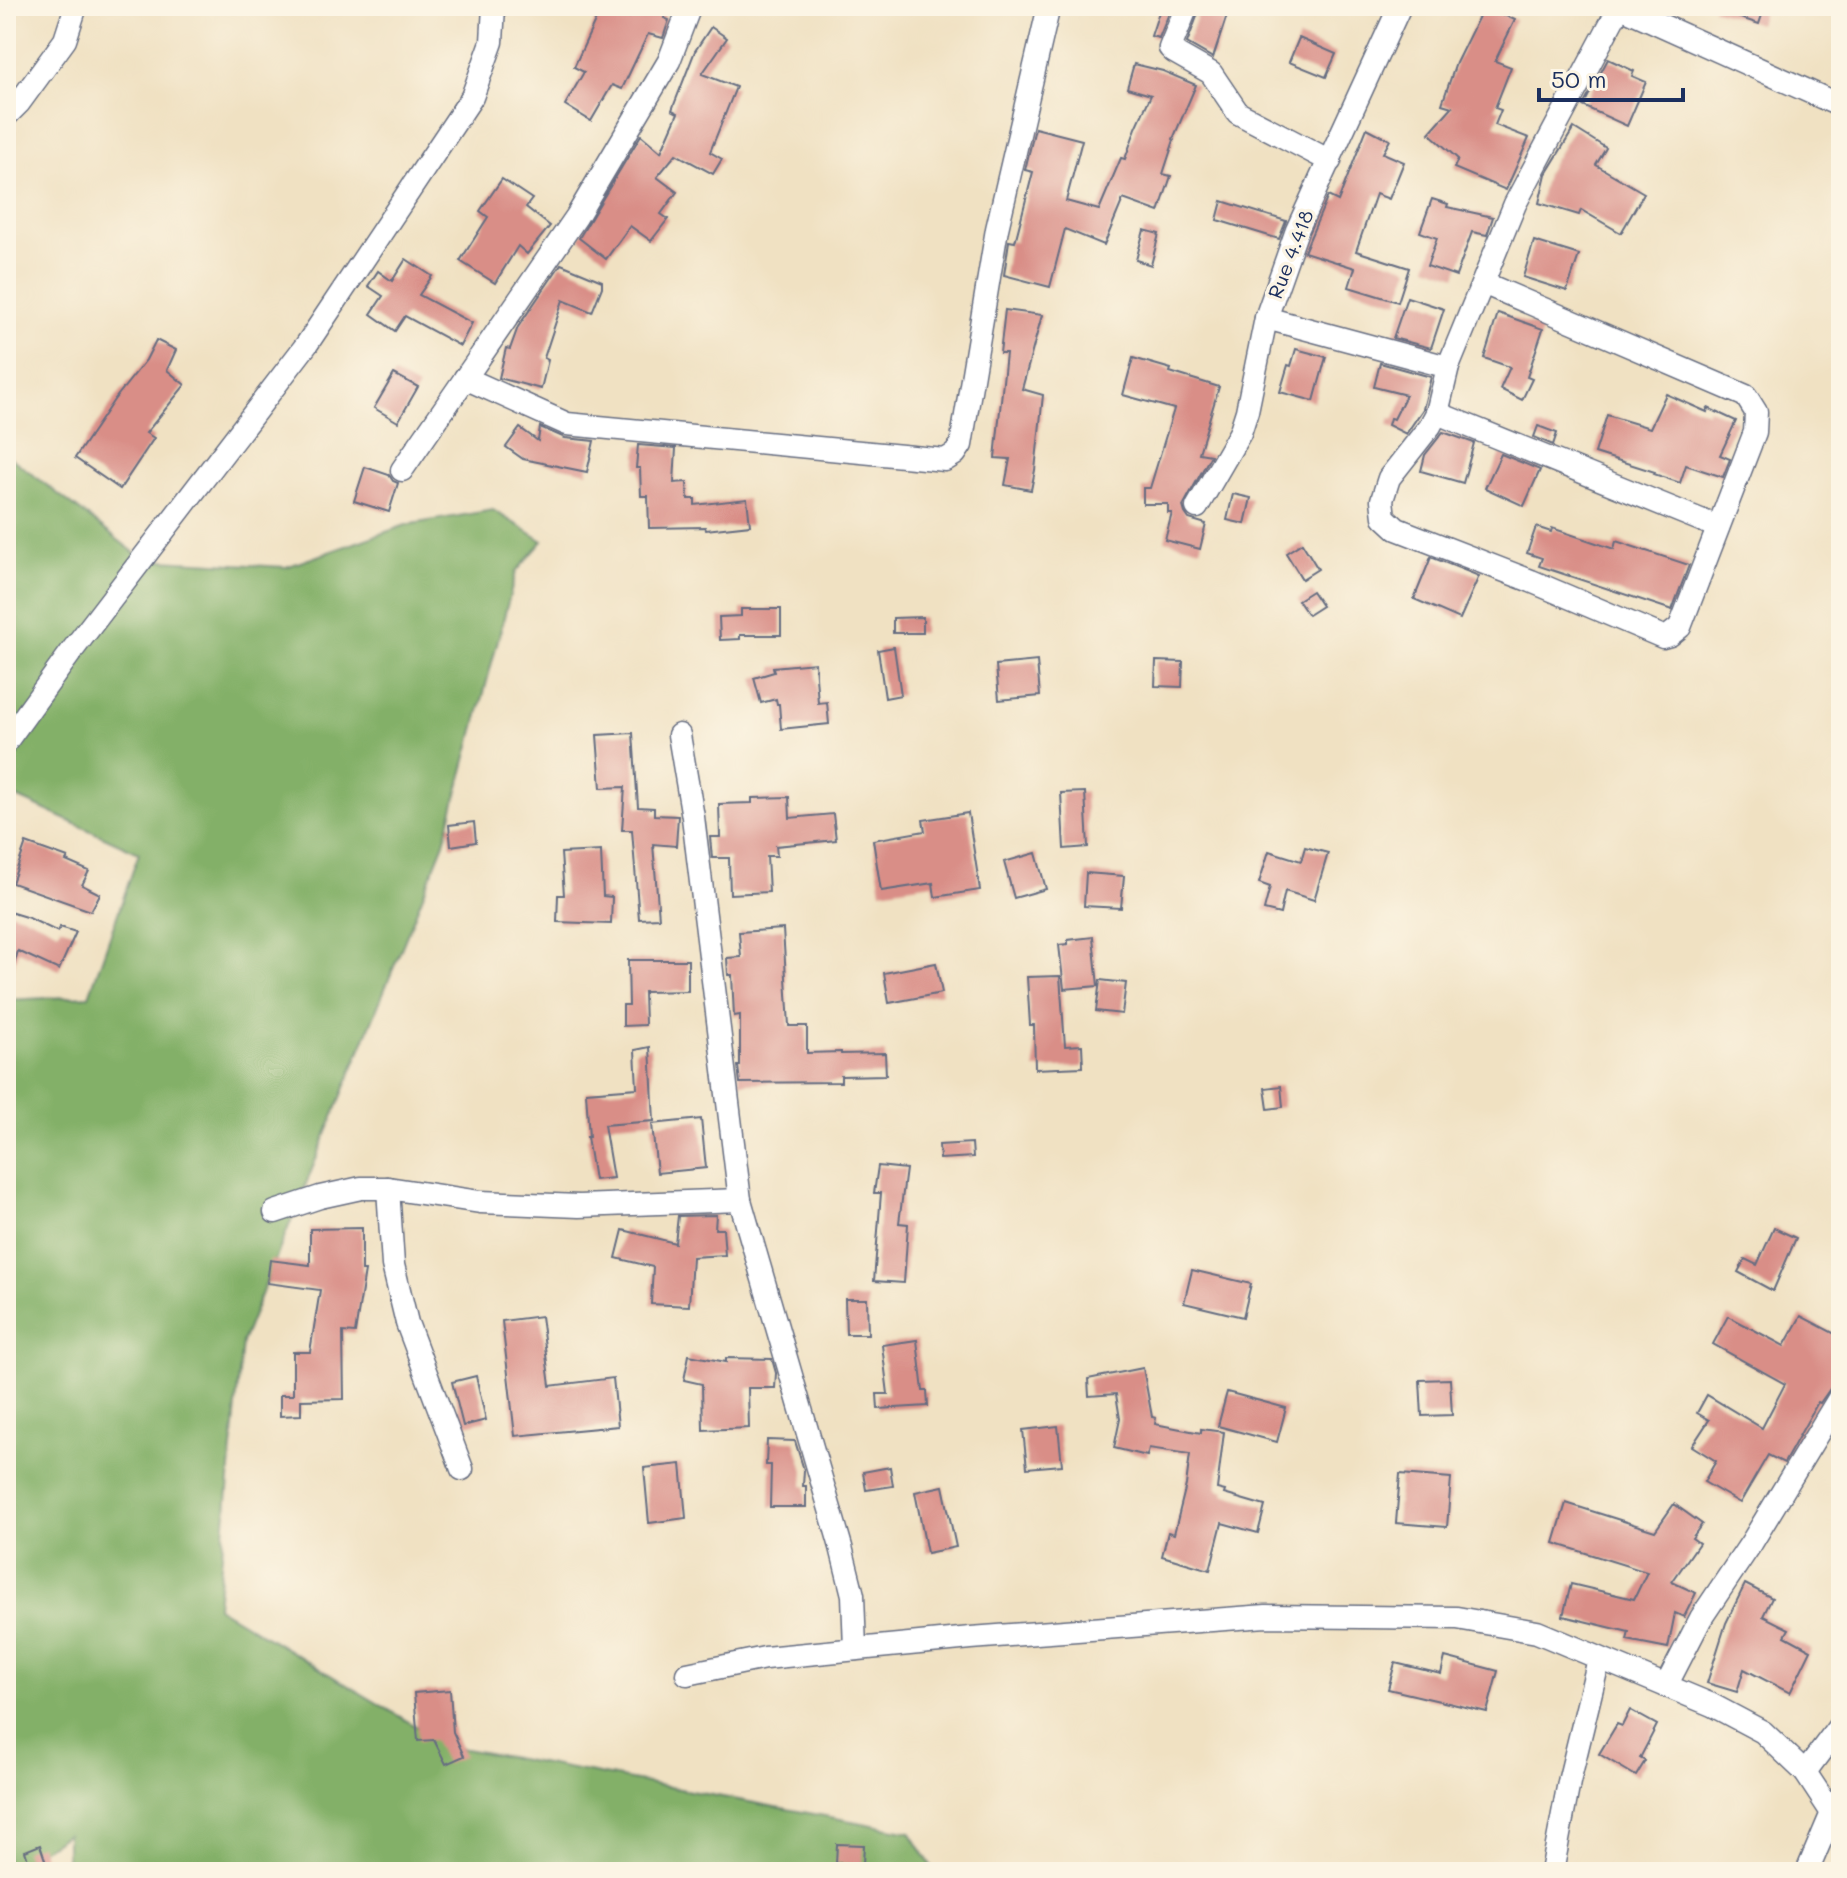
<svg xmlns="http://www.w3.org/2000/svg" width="1847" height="1878" font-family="Mali,sans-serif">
	<rect width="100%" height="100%" fill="#fcf5e5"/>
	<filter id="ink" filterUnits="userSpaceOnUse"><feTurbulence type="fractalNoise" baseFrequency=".0125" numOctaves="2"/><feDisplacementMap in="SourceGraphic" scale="16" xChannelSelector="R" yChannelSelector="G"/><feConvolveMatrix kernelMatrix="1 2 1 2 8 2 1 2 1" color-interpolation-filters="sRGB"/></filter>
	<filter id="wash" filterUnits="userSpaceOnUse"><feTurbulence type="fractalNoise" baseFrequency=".006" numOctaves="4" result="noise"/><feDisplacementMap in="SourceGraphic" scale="32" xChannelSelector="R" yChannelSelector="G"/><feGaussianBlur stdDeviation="1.8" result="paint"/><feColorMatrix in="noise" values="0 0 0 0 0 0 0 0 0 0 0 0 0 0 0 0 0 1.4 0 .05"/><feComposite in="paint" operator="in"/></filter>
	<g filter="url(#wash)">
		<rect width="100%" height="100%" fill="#f0e1c2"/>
		<polygon fill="#83b068" stroke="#4f7063" stroke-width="2" points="6,454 143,559 286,567 406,525 493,510 543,541 516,572 444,843 242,1342 217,1607 449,1746 910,1832 935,1872 67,1872 67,1834 6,1872 6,1000 89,996 139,853 6,792"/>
		<g id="blocks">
			<g fill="#d98e87">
				<polygon points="602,6 606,6 629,17 632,6 668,6 664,18 669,20 663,38 648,34 622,89 612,85 591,121 565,105 584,72 574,67"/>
				<polygon points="1161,6 1172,6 1159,38 1151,36"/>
				<polygon points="1201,6 1230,6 1213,58 1187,43"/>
				<polygon points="1484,6 1515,20 1495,61 1511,67 1495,108 1501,110 1495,125 1529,138 1506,190 1454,168 1458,159 1429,133 1452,107 1442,104 1456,63"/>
				<polygon points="1714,6 1765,6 1759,24 1713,9"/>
				<polygon points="711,27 727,38 702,74 736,87 710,152 722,159 713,174 676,154 657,177 677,192 661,214 668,219 651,241 630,226 606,259 579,238 641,135 661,152 678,113 672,110 695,51"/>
				<polygon points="1299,38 1336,54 1326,77 1289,62"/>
				<polygon points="1608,59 1634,71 1632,76 1646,82 1627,126 1583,106"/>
				<polygon points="1134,64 1163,71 1196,85 1173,139 1174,140 1163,174 1171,176 1159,212 1123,199 1104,245 1065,229 1050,287 1004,275 1009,241 1015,242 1033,172 1025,170 1035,128 1082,140 1066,201 1099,210 1121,158 1125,159 1136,128 1151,95 1127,88"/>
				<polygon points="1367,128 1390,140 1383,153 1404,162 1389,199 1376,194 1356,251 1409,268 1398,302 1349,287 1355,268 1304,252 1328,196 1338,201"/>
				<polygon points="1574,128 1606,148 1596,165 1644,193 1621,233 1581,210 1579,215 1539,203 1546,174"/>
				<polygon points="502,179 532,199 526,207 550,226 527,254 518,246 495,283 460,261 488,217 480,211"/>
				<polygon points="1432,199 1448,204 1447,207 1493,217 1487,235 1472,232 1456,276 1427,266 1437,238 1420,232"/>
				<polygon points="1222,201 1286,221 1279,239 1217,220"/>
				<polygon points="1144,230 1159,234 1151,265 1136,260"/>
				<polygon points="1534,241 1579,255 1567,291 1523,277"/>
				<polygon points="406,259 432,276 419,295 472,323 460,346 405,316 395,331 371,314 383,296 368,286 378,271 392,281"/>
				<polygon points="561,264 602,281 602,287 592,312 563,300 544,358 548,360 541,389 499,378 506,348 510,349 518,327"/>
				<polygon points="1407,297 1444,309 1431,348 1393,338"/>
				<polygon points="1005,310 1042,315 1022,389 1043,395 1035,470 1031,490 1005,485 1010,459 995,458 1006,353 1000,353"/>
				<polygon points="1498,313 1543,329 1527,377 1532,379 1522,400 1500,389 1510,367 1484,358"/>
				<polygon points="156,340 176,350 167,370 185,385 146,433 154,438 120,489 75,458 114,400 146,360"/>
				<polygon points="1296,349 1326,357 1314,401 1280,392 1288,365 1291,366"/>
				<polygon points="1133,358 1171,369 1170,372 1219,387 1199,453 1211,455 1183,506 1185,513 1189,519 1206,524 1200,549 1165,540 1172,513 1168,513 1168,504 1143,504 1143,488 1150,488 1174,409 1123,395"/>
				<polygon points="1380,363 1431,377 1423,409 1406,434 1388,425 1390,418 1394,419 1406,395 1374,387"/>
				<polygon points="394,374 418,387 398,422 374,408"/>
				<polygon points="1666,394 1707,412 1708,408 1736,421 1720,455 1730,459 1723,477 1686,465 1680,483 1654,474 1655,472 1595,453 1607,415 1650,428"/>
				<polygon points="1538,426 1557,433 1553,445 1534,437"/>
				<polygon points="540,427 565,438 594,441 587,472 523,459 506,447 520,428 538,441"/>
				<polygon points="1443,432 1474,443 1463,483 1421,471 1425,455"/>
				<polygon points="638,445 676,448 674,483 687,482 688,499 695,499 695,505 747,499 750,525 706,530 705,527 649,528 648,496 641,496 640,468 636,468"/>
				<polygon points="1501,454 1540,470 1524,506 1485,488"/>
				<polygon points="365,467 389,475 393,481 398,483 389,512 354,501"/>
				<polygon points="1233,494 1251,498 1245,524 1227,520"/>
				<polygon points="1536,527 1551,532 1552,528 1614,549 1616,541 1689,565 1672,610 1539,566 1542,558 1527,553"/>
				<polygon points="1302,543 1318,569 1302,579 1286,553"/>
				<polygon points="1431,557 1479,576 1460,619 1414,599"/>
				<polygon points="1312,591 1322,606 1308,615 1298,600"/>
				<polygon points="741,609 781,609 781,635 740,635 740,639 720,640 719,617 741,616"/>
				<polygon points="923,617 923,633 893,633 893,618"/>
				<polygon points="894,647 901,695 885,698 878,650"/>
				<polygon points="1037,661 1040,696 999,700 996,665"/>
				<polygon points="1156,661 1183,662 1182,687 1155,686"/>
				<polygon points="815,663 818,703 827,702 829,724 781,729 779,704 777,704 776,699 761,703 754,678 774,672 773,667"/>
				<polygon points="633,733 638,807 654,808 654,815 678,816 676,846 653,844 659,918 639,919 632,830 622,830 625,787 601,788 597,735"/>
				<polygon points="1085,792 1088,847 1064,849 1061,793"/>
				<polygon points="789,797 790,818 833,814 836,840 776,846 777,856 767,856 769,892 730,894 729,858 712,858 710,837 720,837 719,804 752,803 752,798"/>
				<polygon points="968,813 980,890 935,897 933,883 881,891 873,840 925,831 923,820"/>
				<polygon points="474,822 476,842 451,846 449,825"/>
				<polygon points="26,843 68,858 66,861 89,871 82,885 100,894 91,911 12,883"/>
				<polygon points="1305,847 1328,853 1314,900 1285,891 1280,914 1264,910 1270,887 1259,883 1269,851 1301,861"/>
				<polygon points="601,851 603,896 612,897 611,924 557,922 558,895 564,895 561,853"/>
				<polygon points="1036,853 1046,889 1014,898 1004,862"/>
				<polygon points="1086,873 1124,876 1121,908 1084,906"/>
				<polygon points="6,911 29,918 58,932 60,927 76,932 59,970 18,951 10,979 6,978"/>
				<polygon points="783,929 789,1026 807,1026 807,1053 841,1052 841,1054 885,1053 886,1075 841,1076 841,1082 740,1083 738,1066 740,1066 740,1015 734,1016 732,975 728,975 727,958 741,957 739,932"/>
				<polygon points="1093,937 1098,986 1064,989 1059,945 1068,944 1068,940"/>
				<polygon points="628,960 688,960 688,991 644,992 645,1025 623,1026 623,1005 629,1005"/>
				<polygon points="936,963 942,993 889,1003 884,973"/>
				<polygon points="1060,976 1065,1046 1082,1045 1083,1067 1035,1069 1034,1025 1030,1025 1027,977"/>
				<polygon points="1100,980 1126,983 1122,1014 1096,1011"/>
				<polygon points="650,1047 654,1121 604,1125 613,1178 594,1180 587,1137 589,1137 586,1092 637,1088 635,1050"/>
				<polygon points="1281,1086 1283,1107 1268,1109 1265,1088"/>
				<polygon points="701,1119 706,1168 657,1173 652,1124"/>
				<polygon points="972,1143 973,1157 940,1159 939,1145"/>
				<polygon points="878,1166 906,1169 899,1223 908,1224 904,1283 874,1281 881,1193 874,1193"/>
				<polygon points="716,1215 715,1229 723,1229 725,1255 692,1257 689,1306 651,1304 653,1267 616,1258 623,1230 675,1243 678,1216"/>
				<polygon points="362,1228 362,1271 365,1271 355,1333 343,1332 344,1399 301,1400 301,1415 280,1416 280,1395 293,1395 293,1352 310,1352 320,1290 267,1283 270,1260 310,1265 310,1229"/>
				<polygon points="1774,1228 1796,1238 1773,1291 1738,1272 1745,1259 1757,1265"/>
				<polygon points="1192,1270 1251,1284 1243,1317 1184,1303"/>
				<polygon points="845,1299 867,1299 868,1334 846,1334"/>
				<polygon points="541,1316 550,1386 613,1378 618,1426 515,1436 502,1321"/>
				<polygon points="1728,1316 1784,1346 1801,1316 1841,1337 1841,1381 1834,1383 1820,1403 1818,1402 1784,1463 1768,1455 1740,1503 1704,1482 1716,1461 1692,1446 1709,1420 1697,1413 1707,1395 1762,1428 1785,1384 1713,1344"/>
				<polygon points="917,1340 923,1391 927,1391 928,1406 878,1409 877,1394 888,1394 882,1345"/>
				<polygon points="689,1355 726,1362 726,1358 772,1359 776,1373 775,1388 748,1388 749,1428 703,1430 702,1384 684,1380"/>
				<polygon points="1143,1368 1152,1417 1156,1418 1155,1424 1201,1433 1201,1429 1224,1432 1217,1489 1225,1491 1224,1494 1265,1506 1258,1533 1222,1523 1210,1570 1162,1556 1168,1532 1174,1534 1186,1485 1190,1454 1149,1448 1147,1456 1114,1448 1120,1419 1116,1394 1089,1396 1088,1379"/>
				<polygon points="476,1376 486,1420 463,1426 452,1382"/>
				<polygon points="1450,1379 1452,1415 1422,1416 1420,1380"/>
				<polygon points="1227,1392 1286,1408 1277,1442 1218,1426"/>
				<polygon points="1058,1426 1062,1465 1027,1468 1023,1430"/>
				<polygon points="767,1440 795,1441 804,1470 803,1486 806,1486 806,1507 770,1507 771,1465 766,1465"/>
				<polygon points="681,1464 686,1518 649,1523 644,1468"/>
				<polygon points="890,1467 893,1486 866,1490 863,1472"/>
				<polygon points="1400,1474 1451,1478 1447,1527 1396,1523"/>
				<polygon points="943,1486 956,1547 927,1553 915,1492"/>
				<polygon points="1566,1503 1655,1531 1674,1504 1702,1524 1692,1538 1699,1543 1672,1582 1696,1593 1684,1617 1675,1613 1668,1648 1627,1640 1629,1632 1563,1616 1571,1584 1634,1599 1647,1572 1554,1543"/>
				<polygon points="1745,1584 1772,1598 1763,1616 1789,1629 1785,1636 1811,1650 1790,1693 1744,1669 1737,1692 1707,1683 1726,1623"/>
				<polygon points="1445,1657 1498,1671 1487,1712 1388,1689 1395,1663 1441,1674"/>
				<polygon points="450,1690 453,1732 464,1756 446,1764 434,1740 418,1741 414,1693"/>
				<polygon points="1630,1710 1657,1725 1640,1758 1645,1761 1636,1776 1599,1754 1617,1724 1622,1726"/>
				<polygon points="837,1844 864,1845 863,1864 836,1863"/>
				<polygon points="40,1845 49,1872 32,1872 25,1851"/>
			</g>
		</g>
	</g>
	<g filter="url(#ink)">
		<use href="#blocks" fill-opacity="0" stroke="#666d81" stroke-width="2"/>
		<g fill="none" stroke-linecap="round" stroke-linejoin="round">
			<g stroke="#666d81" stroke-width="25">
				<g id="minor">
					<polyline points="1187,6 1170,48 1174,52 1211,73 1238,113 1330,161"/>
					<polyline points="1619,6 1841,106"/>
					<polyline points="6,116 19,103 65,40 76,6"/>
					<polyline points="1483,283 1746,396 1756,412 1755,432 1680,627 1670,635 1663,637 1531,581 1397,529 1384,517 1382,500 1389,478 1430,426 1437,413 1448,367 1515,204 1620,6"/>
					<polyline points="1266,318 1448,367"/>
					<polyline points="465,378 567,424 945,460 955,454 961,445 997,229 1049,6"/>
					<polyline points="1437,413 1718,527"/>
					<polyline points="402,470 577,216 669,61 690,6"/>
					<polyline points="1197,507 1240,433 1247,411 1266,318 1297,230 1400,6"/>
					<polyline points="679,735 693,817 740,1200 841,1547 853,1595 855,1649"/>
					<polyline points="6,742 74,648 307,344 472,97 492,42 494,6"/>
					<polyline points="388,1188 393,1265 407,1323 462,1469"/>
					<polyline points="275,1212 320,1197 361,1188 388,1188 480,1202 579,1206 740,1200"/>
					<polyline points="687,1674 765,1658 971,1638 1266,1616 1457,1618 1537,1632 1712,1705 1763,1732 1805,1772 1832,1813 1841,1818"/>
					<polyline points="1666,1686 1701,1618 1752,1542 1841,1395"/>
					<polyline points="1805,1772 1841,1724"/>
					<polyline points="1552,1872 1569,1782 1599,1659"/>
					<polyline points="1807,1872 1832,1813"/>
				</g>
			</g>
			<use href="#minor" stroke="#fff" stroke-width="22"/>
		</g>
	</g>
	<g text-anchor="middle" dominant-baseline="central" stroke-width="7" stroke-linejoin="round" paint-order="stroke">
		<g font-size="20" fill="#1b2f5e" stroke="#fcf5e5">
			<text transform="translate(1290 254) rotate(-69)">Rue 4.418</text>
		</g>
	</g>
	<rect width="1847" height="1878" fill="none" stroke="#fcf5e5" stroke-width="32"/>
	<path d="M1539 88v12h144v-12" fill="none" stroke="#1b2f5e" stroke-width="4"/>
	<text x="1551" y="88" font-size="24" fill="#1b2f5e" stroke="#fcf5e5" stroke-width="6" paint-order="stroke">50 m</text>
</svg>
